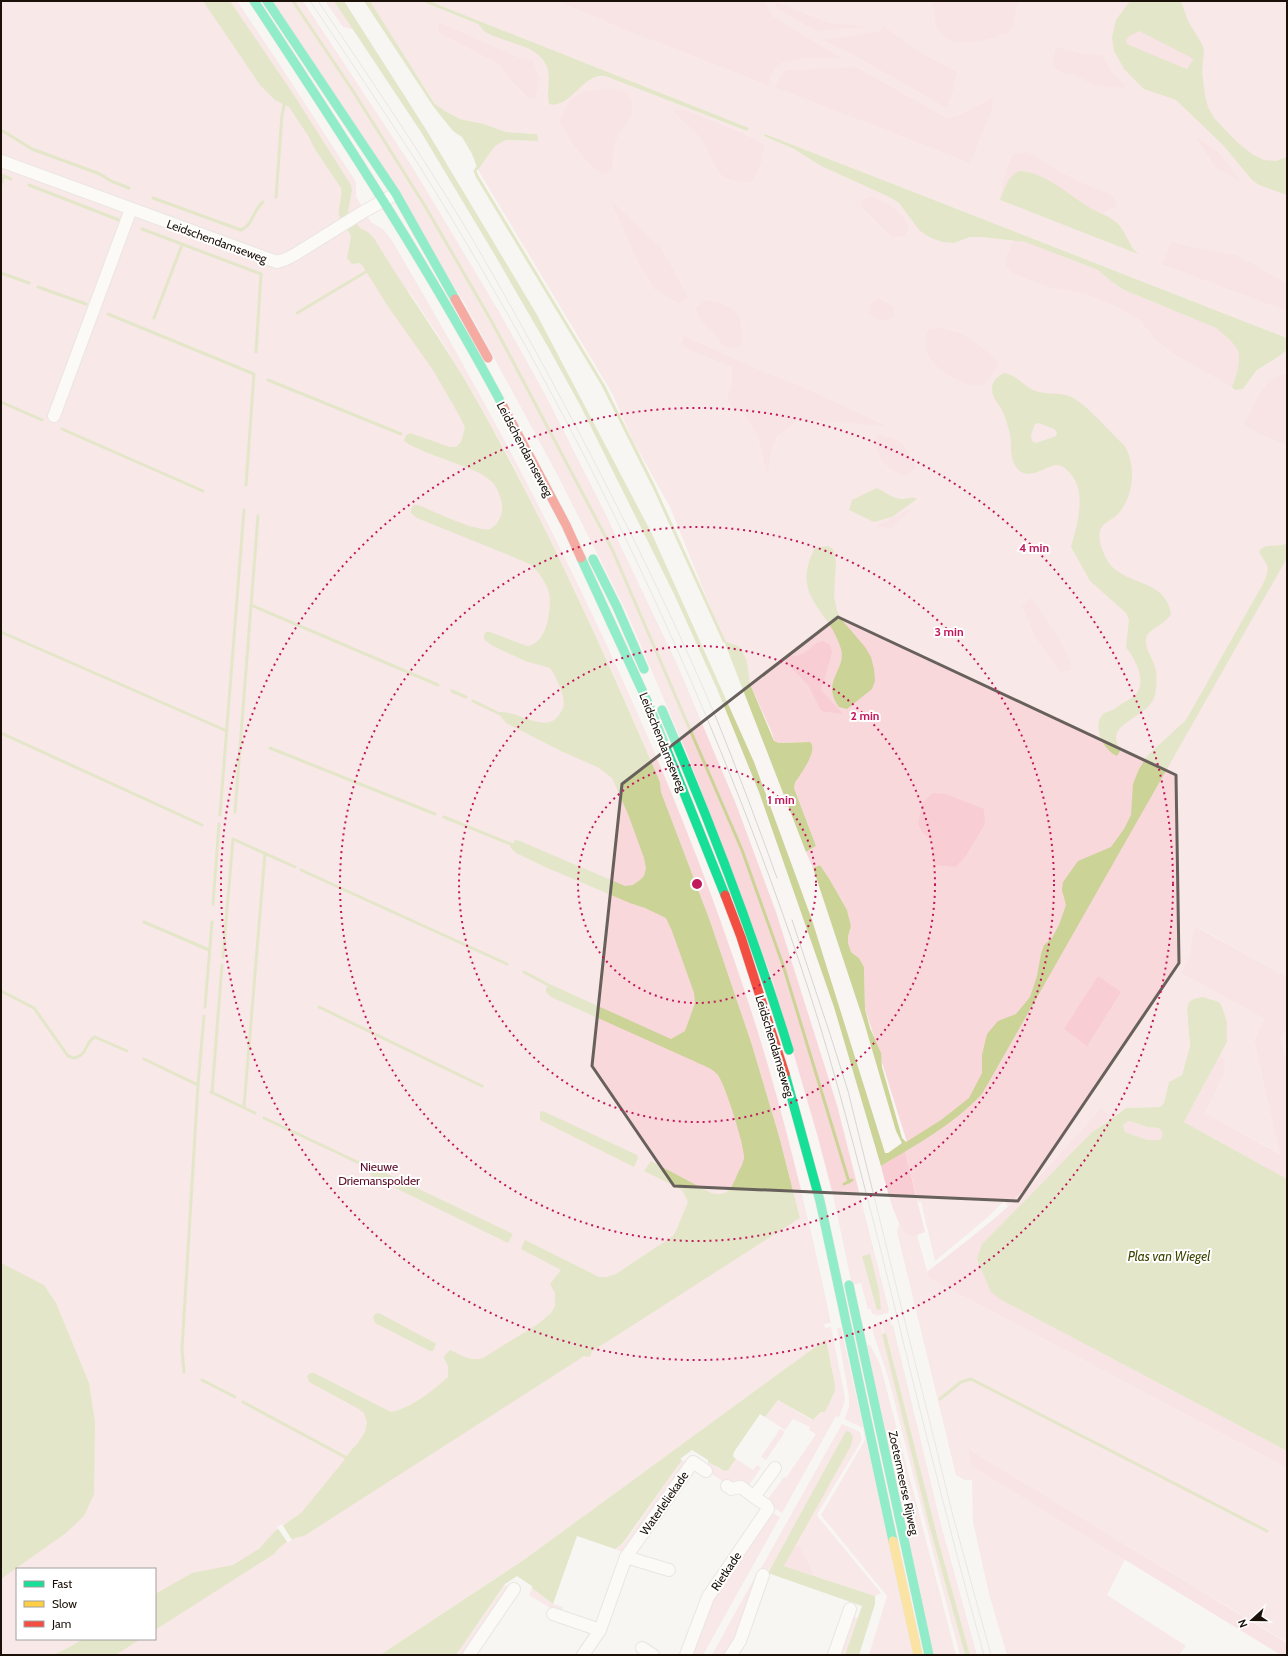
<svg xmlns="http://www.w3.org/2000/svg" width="1288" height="1656" font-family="Cabin,sans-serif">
	<rect width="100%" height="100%" fill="#f8f5f3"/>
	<g fill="#f9d8dc" fill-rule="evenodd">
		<path d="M1 1H218L352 190 351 185 230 1H237L274 56 356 182V196L367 216 372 223 383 229 391 239C541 493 674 760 761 1042 789 1135 811 1228 831 1323L824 1324 825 1328 831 1327 845 1398 844 1404 839 1417 836 1416 782 1513 766 1502 784 1477 786 1478 816 1434 809 1430 810 1427 793 1419 785 1430 765 1417 778 1400 811 1420H813L821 1412 835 1385 826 1339 525 1559 380 1655H1ZM406 287 438 335 475 396 514 467 577 595 624 698 660 782 661 792 710 921 752 1045 779 1136 800 1218 518 497ZM17 1569H155V1639H17Z"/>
		<polygon points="271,1 303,1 413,168 501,315 546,396 604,511 677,664 736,804 776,912 837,1105 889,1310 888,1311 888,1313 876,1316 875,1314 872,1314 871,1309 868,1309 861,1283 852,1285 833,1195 817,1134 771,976 688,756 627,613 558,476 464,302"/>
		<polygon points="325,1 334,1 355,30 343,27"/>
		<path d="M370 1H421L478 24C480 26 482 29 485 31 503 44 538 43 547 67 551 79 546 92 549 104H560L584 83 595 77 605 76 747 131 749 128 429 1H1287V338L765 134 764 136 794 149 821 166 889 197 899 203 909 215 954 243 970 237H981L1025 242 1062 256 1232 387 1243 389 1257 370 1278 357 1287 350V977L1196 926 1189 956 1181 973 1266 1019 1254 1040 1281 1154 1204 1113 1225 1060 1220 1055 1227 1042 1187 1010 1190 1046 1182 1075 1169 1082 1164 1103 1160 1107 1126 1108 1112 1117 1101 1108 1070 1144 1008 1206 1004 1201 988 1217 935 1261 921 1202H918L905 1151 908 1149 906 1139 865 1008 864 967 859 958 851 952 848 943V938L851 926 847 910 830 880 820 865 813 868 806 852 816 846 794 788 795 783 811 756 810 742 779 743 774 741 772 733 750 684 747 661 731 643 724 641 670 507 633 441 612 393 478 170 495 146 506 140 537 141V134L506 132 484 124 460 119 445 111 434 103ZM1000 200 1084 205 1116 222 1136 253Z"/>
		<polygon points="1287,1028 1287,1065 1281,1039"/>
		<polygon points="899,1224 908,1236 917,1235 929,1278 1287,1468 1287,1637 1285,1641 968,1450 971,1466 1125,1559 1107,1595 1186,1646 1179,1655 1007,1655 989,1594 973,1522 972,1480 965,1480 956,1475 897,1232"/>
		<polygon points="890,1319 891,1325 893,1325 941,1525 977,1655 970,1655 939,1543 886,1333 884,1334 881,1321"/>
		<path d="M880 1321 929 1525 965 1655H960C936 1565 913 1474 890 1384 885 1364 876 1346 872 1326L877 1325V1323Z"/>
		<polygon points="837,1328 841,1328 914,1655 869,1655 887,1596 821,1515 865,1440 863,1428 846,1420 845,1418 849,1407 849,1397"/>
		<polygon points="867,1345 870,1345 880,1364 956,1655 934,1655"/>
		<polygon points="842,1424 860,1432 862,1440 817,1514 818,1517 881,1593 875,1596 815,1576 799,1547 794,1547 851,1446 853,1437 850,1432 846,1432 768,1573 760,1570"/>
		<polygon points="780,1429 785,1432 766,1460 761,1457"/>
		<polygon points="736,1459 753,1470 757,1465 761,1468 749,1485 739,1479 735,1485 730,1486 706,1470 708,1462 720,1469 731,1467"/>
		<polygon points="682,1460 688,1464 625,1553 615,1549 624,1543"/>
		<polygon points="771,1512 780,1517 703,1655 690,1655 710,1599"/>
		<polygon points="756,1575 760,1576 738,1639 727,1655 712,1655"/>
		<polygon points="505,1585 511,1588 465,1655 456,1655"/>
		<polygon points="532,1588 553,1604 563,1607 560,1614 529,1595"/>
		<polygon points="851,1616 858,1618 845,1655 838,1655"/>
	</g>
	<g fill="#f8cdd4">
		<path d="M558 1H764L772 16 841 58C827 59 784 56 776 67 772 71 770 79 768 85L624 29Z"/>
		<path d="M932 1H1018L1012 28 1008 33C987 39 956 53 939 31 935 26 933 8 932 1Z"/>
		<polygon points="776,2 829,23 870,27 816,31 777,8 775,4"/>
		<polygon points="438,22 520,58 533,61 540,79 535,99 527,96 509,78 499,64 438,32"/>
		<polygon points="884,27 923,54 957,72 952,95 948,106 945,107 852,54 823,40 879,32"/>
		<polygon points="1139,31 1192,58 1193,60 1187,69 1184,68 1127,44 1126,41 1127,37"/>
		<polygon points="1056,47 1081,54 1103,55 1111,72 1125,85 1125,87 1121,88 1094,85 1074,75 1062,73 1053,66 1052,63"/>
		<polygon points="856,67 946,118 958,116 993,98 992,108 970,163 822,105 776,88 781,75 787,70"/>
		<path d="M616 89 627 92C641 117 624 122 615 142 612 150 613 161 612 170L602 174C584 162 570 141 560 122 569 89 587 90 616 89Z"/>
		<polygon points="686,110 746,135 765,146 760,166 752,182 742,182 723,177 713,163 702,139 673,111"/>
		<polygon points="1196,137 1219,153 1240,181 1215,167"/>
		<path d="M1028 152C1049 164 1069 179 1092 187 1102 192 1112 191 1117 203L1115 207 1102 213 1084 205 1067 192 1026 171H1019L1006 183 1000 200C1003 183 1004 166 1015 153Z"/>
		<path d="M871 196C890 204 898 209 909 226L906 236 892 237 861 206 860 200Z"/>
		<polygon points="611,201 662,249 688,298 679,303 655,290 637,260"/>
		<polygon points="1014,241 1025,242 1098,270 1112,282 1124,290 1216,328 1230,340 1238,350 1239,358 1238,368 1232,387 1174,354 1155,339 1140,320 1116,306 1084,293 1052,288 1013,274 1005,264 1007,254"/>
		<polygon points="1171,242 1190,247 1236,255 1287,283 1287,311 1162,264"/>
		<polygon points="880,299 895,307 893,318 880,321 868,313 870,303"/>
		<path d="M706 300C740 307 741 312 742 345 723 353 723 343 712 331 702 320 701 324 696 308Z"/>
		<path d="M942 328 963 334 990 354 998 363 994 372 985 384C981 384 976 386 972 385 968 385 964 382 960 381 940 372 916 353 929 329Z"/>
		<polygon points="684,336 764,372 803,387 886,426 798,419 776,438 771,452 767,476 761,447 756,432 743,413 731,406 727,398 732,385 732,367 681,346"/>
		<polygon points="1284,374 1287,377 1287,445 1260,434 1244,424 1258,396 1270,380"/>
		<path d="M878 434C903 440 906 444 915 468L905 476 890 469 880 458 874 443Z"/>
		<polygon points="912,508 891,528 876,526"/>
		<path d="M1031 598C1047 620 1065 642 1072 669L1061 673 1035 636 1022 607Z"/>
		<path d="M823 641 830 645 832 653 821 690 843 714 821 711 808 685 786 662 784 656C789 654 795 657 800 655 809 652 812 643 823 641Z"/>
		<polygon points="933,793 946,794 984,809 985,824 965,857 955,867 935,865 932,856 933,842 922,832 918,824 922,803"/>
		<polygon points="1195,926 1287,977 1287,1028 1281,1039 1287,1065 1287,1179 1184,1122 1220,1055 1225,1060 1224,1073 1205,1113 1280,1154 1254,1040 1265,1019 1181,973 1189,956"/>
		<polygon points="1098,976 1121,992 1087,1046 1064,1029"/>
		<path d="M1101 1108 1112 1117 1091 1133 982 1244 1003 1301 1287 1451V1468L929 1278 927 1272C956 1249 986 1227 1013 1202 1044 1172 1073 1140 1101 1108Z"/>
		<polygon points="1129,1121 1147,1127 1159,1128 1163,1134 1160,1140 1148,1140 1125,1132 1123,1125"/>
		<path d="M905 1151 925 1232C921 1233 914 1237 910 1236 898 1235 884 1178 881 1166Z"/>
		<polygon points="968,1449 1287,1643 1287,1655 1281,1655 971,1466"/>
		<polygon points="799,1546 815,1576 784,1566 794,1547"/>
	</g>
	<g fill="#cbd396" fill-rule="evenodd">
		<path d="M203 1H230L292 92 351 185 352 190 348 212 360 228 369 233 374 238C406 292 444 342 475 397 545 521 604 651 660 782L661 792 710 921 752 1045 779 1136 800 1218 605 1343 592 1351 590 1357 584 1356 578 1360 304 1536C290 1538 282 1544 274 1554L155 1630V1594L192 1573 233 1565 259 1549 275 1531 301 1513 342 1463 352 1449 358 1443 365 1432 367 1422 364 1413 357 1408 309 1382 307 1376 310 1373H314L391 1412C410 1409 434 1390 448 1377V1366L444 1358 445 1355 450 1350C461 1355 471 1362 483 1358L538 1324 551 1313 555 1306V1293L550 1284 561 1270 521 1249 525 1240 599 1277H607L616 1274 673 1236 676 1231 688 1202 682 1190 644 1171 651 1161 711 1193C728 1197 731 1189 737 1175 739 1170 743 1165 744 1158 746 1150 724 1080 717 1074 712 1068 702 1065 696 1062L551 997 546 992V988L551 985 556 987 671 1039 685 1031 695 1003 694 993 672 931 666 918 645 908 630 903 545 867 516 853 510 847 515 840 520 841 625 886 633 885 640 880 644 876 646 868 644 858 628 814 612 778 599 768 561 751 506 723 499 714 500 712C522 711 550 739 563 708 567 699 556 676 550 668L525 661 491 645 484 639V635L486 632H490L527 646C547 645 552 608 549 593 546 582 538 571 530 564L417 518 411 513V509L414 505H418C431 510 478 533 490 529 497 526 502 516 502 509 503 501 497 486 491 481 479 470 459 465 444 459 432 455 421 450 410 445L404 441 406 435 410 433 450 447H456L461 442 465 428 460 417 433 370 389 308 362 265 359 263 352 264 347 258 351 237C349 229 340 223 339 214 338 205 343 197 341 188L314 148 309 137 289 107 275 100 260 85Z"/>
		<path d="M334 1H344L427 131 536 313 652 534 754 762 812 920 885 1153H888L902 1143 896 1131 864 1022 813 868 820 865 830 880 847 910 851 926 848 937V943L851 952 859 958 864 967 865 1009 870 1028 881 1053 882 1067 902 1138 906 1142 941 1120 969 1098 982 1073V1055L987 1034 998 1021 1016 1014 1030 997 1037 976 1041 954 1044 945 1052 938 1059 925 1066 905 1062 890 1063 882 1078 861 1111 847 1124 829 1131 815 1133 784 1139 769 1148 755 1186 720 1264 582C1271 565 1267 566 1259 552 1263 542 1276 548 1285 544L1287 541V558L982 1094C954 1124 916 1145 881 1166L834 1007 759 792 717 689 674 594 580 405 548 347 493 252 421 132Z"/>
		<polygon points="364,1 370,1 434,103 445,111 460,119 484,124 506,132 537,134 538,141 506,140 495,146 478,170 472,154 462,137 453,131 433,106"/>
		<path d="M421 1H429L749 128 747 131 605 76C601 76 597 76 593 78 579 84 566 109 549 104 546 92 551 79 547 67 538 43 503 44 484 31 482 29 480 26 478 24Z"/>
		<path d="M1130 1H1181L1188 21 1202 44 1204 50 1202 72 1205 95 1208 107 1214 118 1237 142 1252 154 1264 160 1276 161 1287 157V195L1259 185 1252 180 1223 145 1176 100 1144 89 1124 69 1114 51 1112 37 1116 20ZM1139 31 1192 58 1193 60 1187 69 1184 68 1127 44 1126 41 1128 37Z"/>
		<polygon points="765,134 1287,338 1287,350 1278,357 1257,370 1243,389 1235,390 1232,387 1238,368 1239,358 1238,350 1230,340 1216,328 1124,290 1112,282 1098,270 1025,242 981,237 970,237 954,243 942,242 929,237 920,231 899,203 889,197 821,166 794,149 764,136"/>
		<path d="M1019 171C1041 171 1066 192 1084 204 1094 211 1106 214 1116 222 1126 231 1128 245 1138 254L1000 200C1005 188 1007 177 1019 171Z"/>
		<path d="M1004 373C1015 374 1023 385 1033 390 1044 395 1057 392 1069 396 1086 403 1110 432 1124 445 1137 465 1134 496 1118 514 1108 524 1097 522 1100 543 1101 547 1103 551 1104 554 1118 589 1165 574 1171 614 1165 625 1150 628 1147 636 1142 647 1155 660 1156 671 1157 679 1157 690 1154 698 1148 715 1115 722 1116 739 1117 743 1119 747 1120 751L1117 756C1105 751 1096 734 1099 721 1099 719 1102 716 1104 713 1112 711 1116 708 1123 703 1127 701 1132 698 1136 694 1147 680 1135 659 1126 647L1129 620 1126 613 1090 581 1071 547C1077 524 1088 492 1069 472 1065 468 1062 465 1056 465 1044 467 1027 482 1017 468 1008 457 1013 443 1009 430 1007 424 1005 416 1002 410 998 403 992 398 992 389 992 381 997 377 1004 373ZM1039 423 1054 429 1057 432 1056 436 1036 443 1032 441 1031 435 1035 424Z"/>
		<path d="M877 488C885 492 893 498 901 499 908 499 912 496 917 499L892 517 874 522 849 510 852 500Z"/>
		<path d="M828 546 833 549 836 562 834 596 837 611 842 620 865 647 871 657 874 669 875 681 872 689 847 709 839 707C820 681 847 670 841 649 830 609 789 597 815 548Z"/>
		<path d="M724 641 738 646 742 651 747 661 750 684 774 741 779 743 810 742C819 751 800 774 795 783L794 788 816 846 806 852Z"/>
		<path d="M1202 997 1219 1002 1222 1007 1227 1022V1042L1184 1122 1287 1179V1451L1003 1301 991 1292 977 1259 982 1244 1091 1133 1126 1108 1160 1107 1164 1103 1169 1082 1182 1075 1190 1046 1187 1010 1189 1002 1194 999ZM1129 1121 1147 1127 1159 1128 1163 1134 1160 1140H1148L1125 1132 1123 1125Z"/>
		<polygon points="543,1111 637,1155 638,1158 634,1167 542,1121 540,1119 540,1112"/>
		<polygon points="373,1167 513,1234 508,1243 371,1176 370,1174"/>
		<polygon points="870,1254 879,1291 881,1309 877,1310 862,1256"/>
		<polygon points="1,1263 44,1285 56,1303 89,1383 95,1422 94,1494 84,1516 66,1533 1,1579"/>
		<polygon points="379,1313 435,1343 436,1344 433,1351 430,1351 375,1323 373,1317 375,1314"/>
		<polygon points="886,1333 939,1543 970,1655 965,1655 929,1525 882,1334"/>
		<polygon points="826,1339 835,1385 835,1391 825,1412 821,1412 813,1420 778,1400 765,1417 760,1414 734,1452 733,1456 736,1459 728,1470 725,1471 708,1462 708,1460 692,1450 680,1459 682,1460 623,1543 615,1549 577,1536 553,1604 532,1588 532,1586 517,1576 505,1584 456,1655 380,1655 525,1559"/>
		<polygon points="846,1431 850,1432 853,1437 851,1446 784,1566 875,1596 875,1604 859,1655 845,1655 862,1606 768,1573"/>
		<polygon points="83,1639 140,1639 116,1655 53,1655 68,1648"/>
	</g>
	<polygon fill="#f8f5f3" points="282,1524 292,1540 288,1543 277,1527"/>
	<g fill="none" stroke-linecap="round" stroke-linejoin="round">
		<g stroke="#cbd396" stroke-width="3">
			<polyline points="293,1 353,91 425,206 492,322 612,549 742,850 783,965 849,1182"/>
			<polyline points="1,132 3,131 32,149 100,174 111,181 129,188"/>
			<polyline points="477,168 475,171 477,176 603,385 654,487 724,641"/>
			<polyline points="1,175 11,179"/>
			<polyline points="1,185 4,176"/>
			<polyline points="29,185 119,220"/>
			<polyline points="276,197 282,115 285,101"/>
			<path d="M153 198 241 230C253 225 253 210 263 202"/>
			<polyline points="142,229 261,274 256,352"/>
			<polyline points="1,273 29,283"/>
			<polyline points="38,287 86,304"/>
			<polyline points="297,313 369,270"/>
			<polyline points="108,314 254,374 246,485"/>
			<polyline points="154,318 182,245"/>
			<polyline points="268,380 401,434"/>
			<polyline points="1,402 42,420"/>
			<polyline points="62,429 203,491"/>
			<polyline points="251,605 438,685"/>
			<polyline points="1,632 227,731"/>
			<polyline points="452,691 466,697"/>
			<polyline points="473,701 502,715"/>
			<polyline points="1,733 202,825"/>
			<polyline points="270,748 435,814"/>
			<polyline points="235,812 258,516"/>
			<polyline points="220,815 244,510"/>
			<polyline points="444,817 513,845"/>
			<polyline points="301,870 507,964"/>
			<polyline points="213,904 219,824"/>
			<polyline points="144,922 209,950"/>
			<polyline points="223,957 233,839 295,867"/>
			<polyline points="524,972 552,987"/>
			<path d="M1 991 34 1008 68 1056 74 1058C88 1056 85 1041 95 1037L127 1051"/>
			<polyline points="205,1007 212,922"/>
			<polyline points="319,1007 482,1086"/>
			<polyline points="144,1059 198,1085"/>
			<polyline points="211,1092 255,1113"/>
			<polyline points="212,1093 222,965"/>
			<polyline points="244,1107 265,853"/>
			<polyline points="264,1118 370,1168 374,1171"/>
			<polyline points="844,1184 852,1180"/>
			<polyline points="184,1372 182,1349 198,1085 204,1016"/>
			<polyline points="202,1380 235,1397"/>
			<polyline points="940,1399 961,1382 971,1379 1267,1531"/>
			<polyline points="243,1402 347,1458"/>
		</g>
		<g stroke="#d9d3cd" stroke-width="14">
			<g id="street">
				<polyline points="1,161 277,262 286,259 294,255 363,212 390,197"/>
				<polyline points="54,416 131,209"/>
				<polyline points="727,1486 731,1489 741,1487 754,1497"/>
				<polyline points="626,1557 669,1570"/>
				<polyline points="553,1614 600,1630"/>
				<polyline points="642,1648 653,1655"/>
				<polyline points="469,1655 514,1589"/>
				<polyline points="583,1655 600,1630 626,1557 693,1462 706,1471"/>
				<polyline points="686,1655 708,1597 768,1509 766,1505 754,1497 775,1468"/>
				<polyline points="731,1655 740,1641 763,1575"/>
				<polyline points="834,1655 850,1609"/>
			</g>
		</g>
		<g stroke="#d9d3cd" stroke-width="10">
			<g id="fast">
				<path d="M254 1C341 133 428 266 503 406"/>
				<polyline points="267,1 396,194 455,299"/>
				<polyline points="581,558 648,703 725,895"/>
				<polyline points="593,559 617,607 644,669"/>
				<path d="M662 710C710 821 753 934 789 1050"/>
				<polyline points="785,1074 820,1201 893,1541"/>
				<polyline points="849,1285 929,1655"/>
			</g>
		</g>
		<g stroke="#d9d3cd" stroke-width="10">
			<polyline id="slow" points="893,1541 918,1655"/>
		</g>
		<g stroke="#d9d3cd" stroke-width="10">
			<g id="jam">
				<polyline points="455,299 488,358"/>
				<polyline points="503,406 566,525 581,558"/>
				<polyline points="725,895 741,937 785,1074"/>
			</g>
		</g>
		<use href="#street" stroke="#fefefd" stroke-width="12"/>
		<use href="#fast" stroke="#16e098" stroke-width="9"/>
		<use href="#slow" stroke="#ffcf43" stroke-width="9"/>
		<use href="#jam" stroke="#f24e42" stroke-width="9"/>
		<g stroke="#d7d6d4" stroke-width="1">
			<path d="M310 1C347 56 384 111 420 167 581 425 714 701 809 991 836 1074 857 1158 879 1243 913 1381 946 1519 984 1655"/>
			<path d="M318 1C370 78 422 155 470 235 514 310 555 386 595 463 638 547 680 632 717 720 738 772 758 825 777 878"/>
			<polyline points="792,920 830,1034 848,1091 953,1516 991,1655"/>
		</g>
	</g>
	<path d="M0 0H1288V1656H0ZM838 617 1176 775 1179 963 1018 1201 674 1186 592 1066 622 784Z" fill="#f8f5f3" fill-opacity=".55" fill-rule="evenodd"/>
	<path fill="none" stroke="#68615b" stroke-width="3" stroke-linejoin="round" d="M838 617 1176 775 1179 963 1018 1201 674 1186 592 1066 622 784Z"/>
	<g fill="none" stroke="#c2185b" stroke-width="2" stroke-dasharray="2 4">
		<circle cx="697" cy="884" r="119"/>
		<circle cx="697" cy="884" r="238"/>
		<circle cx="697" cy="884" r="357"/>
		<circle cx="697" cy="884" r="476"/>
	</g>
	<g text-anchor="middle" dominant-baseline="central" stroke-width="4" stroke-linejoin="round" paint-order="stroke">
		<g font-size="12" fill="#1b1109" stroke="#fff">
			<text transform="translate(217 241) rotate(20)">Leidschendamseweg</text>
			<text transform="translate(525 449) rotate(62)">Leidschendamseweg</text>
			<text transform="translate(663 742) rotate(68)">Leidschendamseweg</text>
			<text transform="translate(775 1046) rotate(73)">Leidschendamseweg</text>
			<text transform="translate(904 1483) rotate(78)">Zoetermeerse Rijweg</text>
			<text transform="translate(664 1503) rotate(-55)">Waterleliekade</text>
			<text transform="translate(726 1571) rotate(-56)">Rietkade</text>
		</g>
		<g font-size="12" fill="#5d0b27" stroke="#fff">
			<text x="379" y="1166">Nieuwe<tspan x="379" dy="14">Driemanspolder</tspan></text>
		</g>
		<g font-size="13" font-style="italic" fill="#3e4500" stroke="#fff">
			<text x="1169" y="1256">Plas van Wiegel</text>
		</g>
	</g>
	<circle cx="697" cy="884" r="6" fill="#c2185b" stroke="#fff" stroke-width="2"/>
	<g font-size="12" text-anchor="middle" font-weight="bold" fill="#c2185b" stroke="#fff" stroke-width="4" stroke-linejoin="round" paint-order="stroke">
		<text x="1034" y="552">4 min</text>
		<text x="949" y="636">3 min</text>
		<text x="865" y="720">2 min</text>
		<text x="781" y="804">1 min</text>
	</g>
	<rect width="1288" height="1656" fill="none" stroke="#1b1109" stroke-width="4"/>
	<rect x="16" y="1568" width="140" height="72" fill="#ffffff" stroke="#a4a09d"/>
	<rect x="24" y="1581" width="20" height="6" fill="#16e098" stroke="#a4a09d"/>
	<text x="52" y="1588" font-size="12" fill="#1b1109">Fast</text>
	<rect x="24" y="1601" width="20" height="6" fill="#ffcf43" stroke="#a4a09d"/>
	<text x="52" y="1608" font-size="12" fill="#1b1109">Slow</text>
	<rect x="24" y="1621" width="20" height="6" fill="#f24e42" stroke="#a4a09d"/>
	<text x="52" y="1628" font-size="12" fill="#1b1109">Jam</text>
	<g transform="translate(1252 1620) rotate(249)" stroke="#ffffff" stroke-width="3" paint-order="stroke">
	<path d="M0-3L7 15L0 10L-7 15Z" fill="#1b1109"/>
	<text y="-6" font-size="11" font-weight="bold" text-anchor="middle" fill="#1b1109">N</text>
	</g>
</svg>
